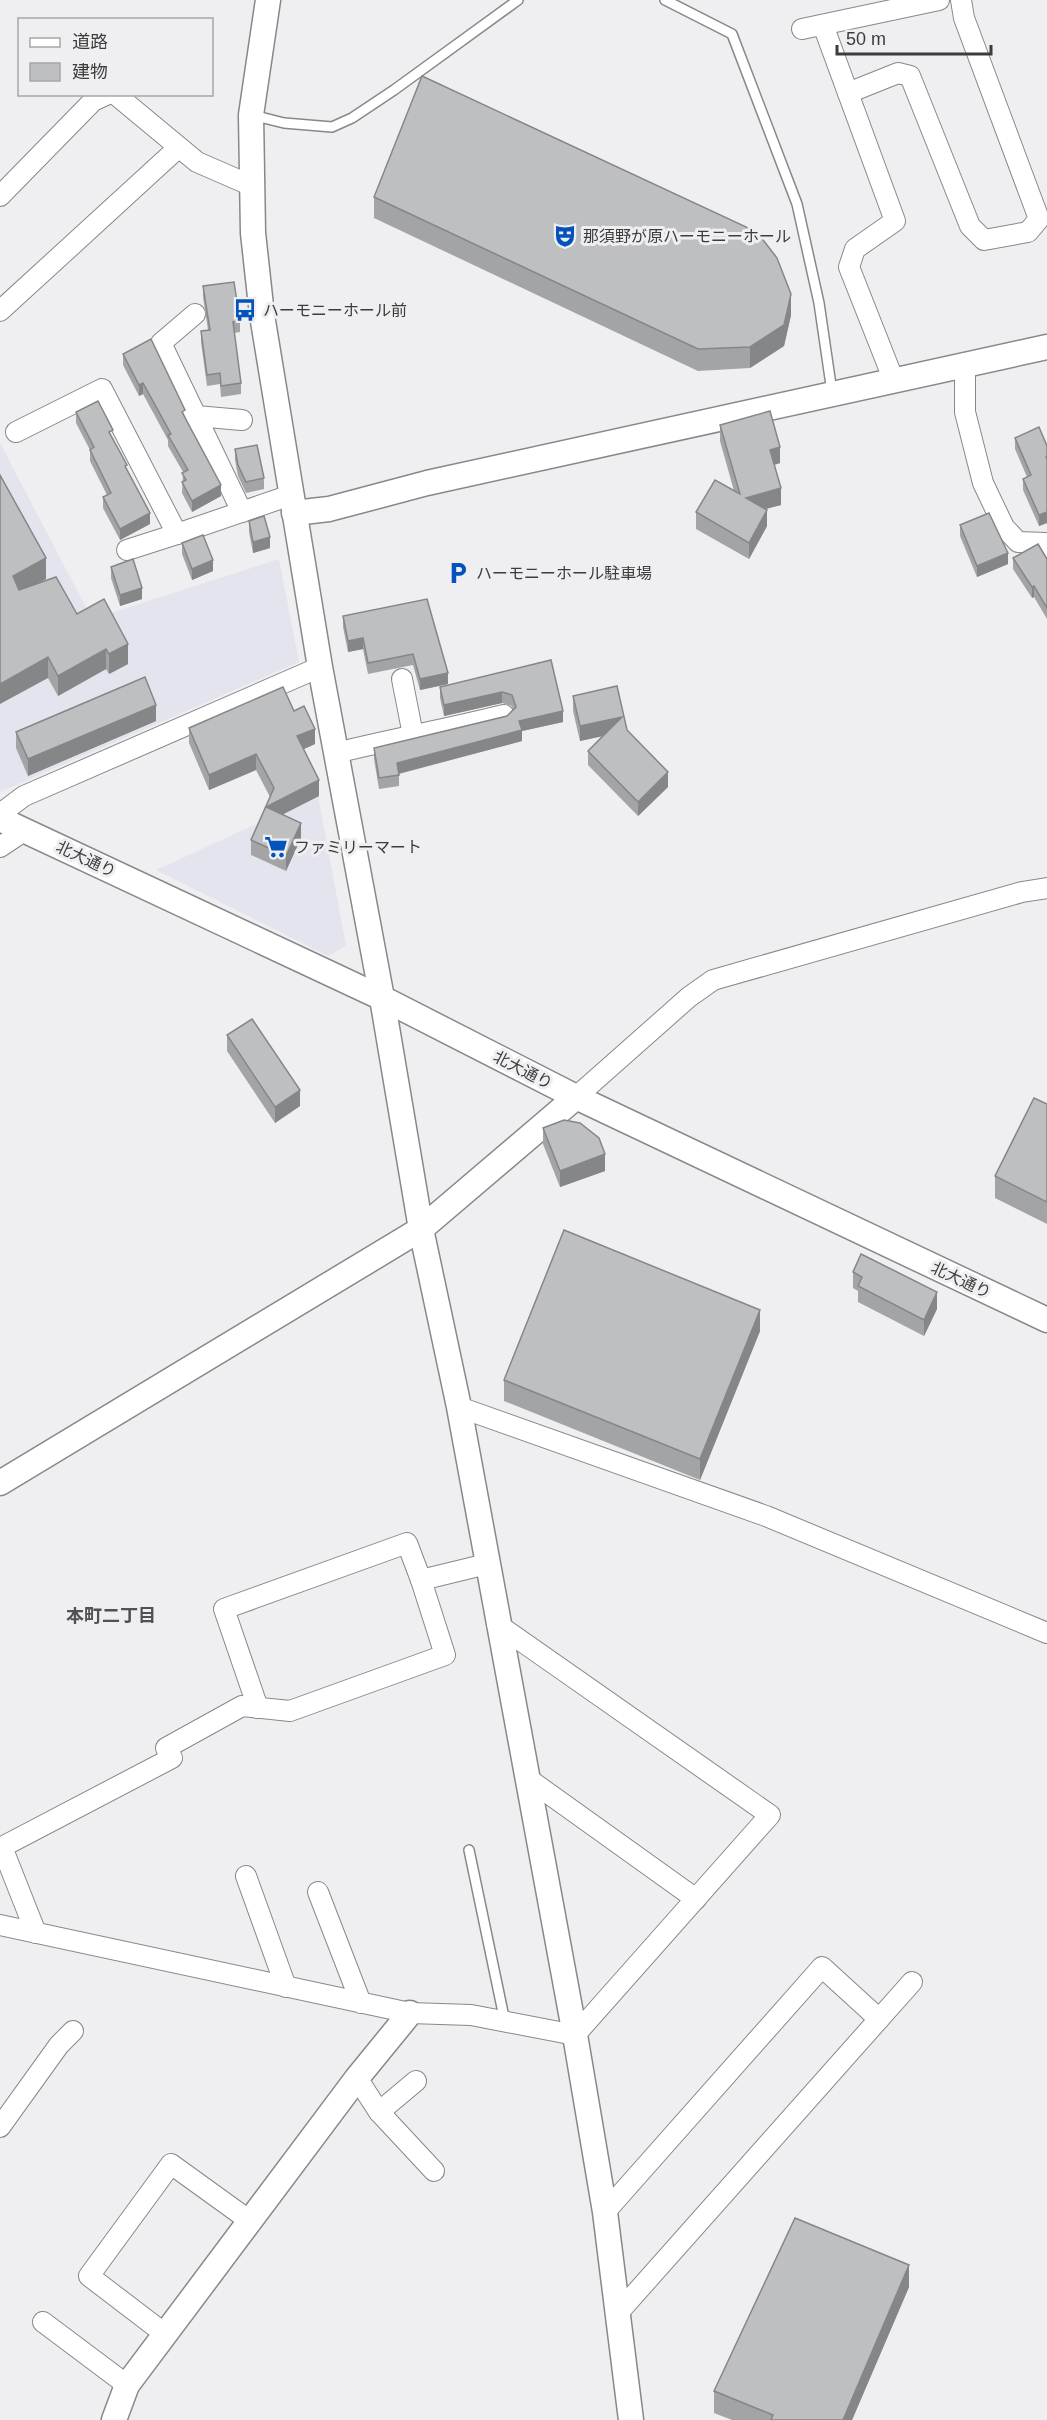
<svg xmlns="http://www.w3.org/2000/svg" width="1047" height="2420" font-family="Helvetica,'Noto Sans JP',sans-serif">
	<rect width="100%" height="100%" fill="#efeff1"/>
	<g fill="#e3e4ed">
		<polygon points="0,443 92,619 279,559 299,662 0,792"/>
		<polygon points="318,796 346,946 328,956 156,870"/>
	</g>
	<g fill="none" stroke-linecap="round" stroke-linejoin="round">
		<g stroke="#87888a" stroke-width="12">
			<g id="service">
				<polyline points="665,0 732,34 797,204 819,303 832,392"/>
				<polyline points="252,115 284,123 332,127 352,118 394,90 518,0"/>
				<polyline points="469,1850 505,2022"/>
			</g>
		</g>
		<g stroke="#87888a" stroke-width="22">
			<g id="minor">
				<polyline points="823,25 895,221 855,249 849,267 894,381"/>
				<polyline points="802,29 939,0"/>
				<polyline points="848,93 898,73 910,76 970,226 984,240 1028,232 1039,219 964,18 961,0"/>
				<polyline points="115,94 197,162 250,185"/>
				<polyline points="0,196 93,101 108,94"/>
				<polyline points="0,311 178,148"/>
				<polyline points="195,314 161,343 242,512"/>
				<polyline points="965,363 965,412 983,483 1004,527 1018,542 1045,543 1047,547"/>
				<polyline points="196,416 242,420"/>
				<polyline points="16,432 102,389 177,534 291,495"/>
				<polyline points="127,550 177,534"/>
				<polyline points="402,679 413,735"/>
				<path d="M336 753C392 739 448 729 504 715"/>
				<polyline points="0,814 24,796 320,667"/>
				<polyline points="0,847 24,831"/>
				<polyline points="576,1097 689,997 713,980 1022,892 1047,888"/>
				<polyline points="459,1407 766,1516 1047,1633"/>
				<polyline points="258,1708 224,1609 407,1543 421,1580"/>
				<polyline points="527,1778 696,1899"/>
				<polyline points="246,1876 286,1987"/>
				<polyline points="318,1892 361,2003"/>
				<polyline points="0,1925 410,2013 471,2015 575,2035 770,1815 497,1624"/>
				<polyline points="36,1933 2,1847 172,1758 166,1748 242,1706 290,1711 445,1655 421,1580 487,1564"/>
				<polyline points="357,2078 379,2112 434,2171"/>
				<polyline points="379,2112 416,2081"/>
				<polyline points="0,2127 59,2045 73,2031"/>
				<polyline points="605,2212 822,1967 879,2019"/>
				<polyline points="618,2313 912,1982"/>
				<polyline points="43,2322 127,2385"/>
				<polyline points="165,2334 89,2276 171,2164 250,2221"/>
			</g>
		</g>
		<g stroke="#87888a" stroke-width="27">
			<g id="tertiary">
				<polyline points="268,0 251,115 253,233 262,315 320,667 382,998 421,1229 459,1407 575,2035 605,2212 631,2420"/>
				<polyline points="294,513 329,509 427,483 1047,347"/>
				<polyline points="0,819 382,998 576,1097 1047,1320"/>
				<polyline points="0,1483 421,1229 576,1097"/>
				<polyline points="114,2420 127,2385 357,2078 410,2013"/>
			</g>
		</g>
		<use href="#service" stroke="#fff" stroke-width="9"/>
		<use href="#minor" stroke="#fff" stroke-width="20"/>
		<use href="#tertiary" stroke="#fff" stroke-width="24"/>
	</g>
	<g fill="#a3a4a6">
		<polygon points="374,197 791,315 784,346 750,368 698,371 374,218"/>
		<polygon points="203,286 240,321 240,332 234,333 241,383 241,394 221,397 220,384 207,386 201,342 201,331 208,330 203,297"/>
		<polygon points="123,354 185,418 221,496 192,512 182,493 183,472 168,446 168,440 143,394 139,396 123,365"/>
		<polygon points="76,412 113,438 150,524 120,540 103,508 103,497 107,495 90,461 90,450 76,423"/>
		<polygon points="720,425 780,463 774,465 781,505 765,509 767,526 749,559 696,529 696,512 734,491 720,441"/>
		<polygon points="1015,438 1047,446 1047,523 1039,526 1023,490 1023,479 1027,477 1015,449"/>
		<polygon points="235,449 264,478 264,489 246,493 238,476 235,460"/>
		<polygon points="0,475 46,579 36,584 77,614 128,664 109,674 106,669 58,696 48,678"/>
		<polygon points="249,521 270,548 253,553 249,532"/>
		<polygon points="960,525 1008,564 977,577 960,536"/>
		<polygon points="182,543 213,571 192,580 182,554"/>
		<polygon points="1013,558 1047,559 1047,619 1034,597 1032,598 1013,569"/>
		<polygon points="111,567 142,599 120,606 111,578"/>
		<polygon points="427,599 448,684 420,690 413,665 368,674 363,649 348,652 343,627 343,616"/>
		<polygon points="551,660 563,722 522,731 522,741 399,774 399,786 379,789 374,759 374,748 507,716 513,709 512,706 502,703 444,716 440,698 440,687"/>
		<polygon points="573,696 627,730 668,787 638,816 588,765 588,751 602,736 580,741 573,711"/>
		<polygon points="294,711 315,744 304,749 319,796 283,814 301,838 286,871 251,855 251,840 270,797 256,770 209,790 189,743 189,728"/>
		<polygon points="156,721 28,776 16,748 16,732"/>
		<polygon points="227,1035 300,1106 275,1123 227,1051"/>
		<polygon points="1047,1104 1047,1224 995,1198 995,1176"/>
		<polygon points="543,1128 605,1171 560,1187 543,1144"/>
		<polygon points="853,1272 937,1309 924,1336 858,1302 858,1291 853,1288"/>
		<polygon points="760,1331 700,1480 504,1401 504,1380"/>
		<polygon points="909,2287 852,2420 732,2420 714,2413 714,2391"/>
	</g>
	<g fill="#858687">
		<polygon points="791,294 791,315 784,346 750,368 750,347"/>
		<polygon points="143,383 143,394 139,396 139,385"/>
		<polygon points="780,447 780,463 770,466 770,450"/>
		<polygon points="221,485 221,496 192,512 192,501"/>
		<polygon points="781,488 781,505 746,514 746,498"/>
		<polygon points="767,510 767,526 749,559 749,543"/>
		<polygon points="1047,512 1047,523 1039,526 1039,515"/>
		<polygon points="150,513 150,524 120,540 120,529"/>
		<polygon points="270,537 270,548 253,553 253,542"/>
		<polygon points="1008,553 1008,564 977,577 977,566"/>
		<polygon points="46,558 46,579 13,596 13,576"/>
		<polygon points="213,560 213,571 192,580 192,569"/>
		<polygon points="1034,586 1034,597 1032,598 1032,587"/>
		<polygon points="142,588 142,599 120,606 120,595"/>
		<polygon points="363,638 363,649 348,652 348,641"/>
		<polygon points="128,644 128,664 109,674 109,654"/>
		<polygon points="106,649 106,669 58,696 58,676"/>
		<polygon points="48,657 48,678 0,704 0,684"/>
		<polygon points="448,673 448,684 420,690 420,679"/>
		<polygon points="502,692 502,703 444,716 444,705"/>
		<polygon points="156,705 156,721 28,776 28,759"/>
		<polygon points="563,711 563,722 522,731 522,741 397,774 397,763 519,721"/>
		<polygon points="622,717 622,732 580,741 580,726"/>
		<polygon points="315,729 315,744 297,752 297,736"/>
		<polygon points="256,754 256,770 209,790 209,775"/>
		<polygon points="668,772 668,787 638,816 638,802"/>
		<polygon points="319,780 319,796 266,823 266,807"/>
		<polygon points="301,823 301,838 286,871 286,856"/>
		<polygon points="300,1090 300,1106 275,1123 275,1107"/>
		<polygon points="605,1154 605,1171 560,1187 560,1171"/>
		<polygon points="937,1292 937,1309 924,1336 924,1320"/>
		<polygon points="760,1310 760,1331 700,1480 700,1459"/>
		<polygon points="909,2265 909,2287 852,2420 843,2420"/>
	</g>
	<g fill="#bebfc1" stroke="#858687" stroke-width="1.5">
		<polygon points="422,76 757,232 777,258 791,294 784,325 750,347 698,349 374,197"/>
		<polygon points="234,282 240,321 233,322 241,383 221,386 220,373 207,375 201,331 210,330 203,286"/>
		<polygon points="151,339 185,410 182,412 221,485 192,501 182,482 186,480 182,473 188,470 168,435 171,434 143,383 139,385 123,354"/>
		<polygon points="98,401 113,430 109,432 127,465 125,466 150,513 120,529 103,497 111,493 90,450 94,447 76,412"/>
		<polygon points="770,411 780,447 770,450 781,488 746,498 767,510 749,543 696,512 715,480 740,494 720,425"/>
		<polygon points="1039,427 1047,446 1047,456 1046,457 1047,460 1047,512 1039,515 1023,479 1031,475 1015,438"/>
		<polygon points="257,445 264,478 246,482 238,465 235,449"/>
		<polygon points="0,475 46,558 13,576 19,590 56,577 77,614 104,599 128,644 109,654 106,649 58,676 48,657 0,684"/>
		<polygon points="989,513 1008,553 977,566 960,525"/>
		<polygon points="264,516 270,537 253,542 249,521"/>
		<polygon points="203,535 213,560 192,569 182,543"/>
		<polygon points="1038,544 1047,559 1047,608 1034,586 1032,587 1013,558"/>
		<polygon points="133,559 142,588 120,595 111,567"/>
		<polygon points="427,599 448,673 420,679 413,654 368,663 363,638 348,641 343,616"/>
		<polygon points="551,660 563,711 519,721 522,730 397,763 399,775 379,778 374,748 507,716 516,707 512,695 502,692 444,705 440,687"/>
		<polygon points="145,677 156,705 28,759 16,732"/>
		<polygon points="617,686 627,730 668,772 638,802 588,751 622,717 580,726 573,696"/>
		<polygon points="283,687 294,711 304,706 315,729 297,736 319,780 266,807 301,823 286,856 251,840 274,788 256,754 209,775 189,728"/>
		<polygon points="252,1019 300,1090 275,1107 227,1035"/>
		<polygon points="1034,1098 1047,1104 1047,1202 995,1176"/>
		<polygon points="564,1120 580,1123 599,1138 605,1154 560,1171 543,1128"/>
		<polygon points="564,1230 760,1310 700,1459 504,1380"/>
		<polygon points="861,1254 937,1292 924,1320 858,1286 862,1277 853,1272"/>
		<polygon points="795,2218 909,2265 843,2420 771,2420 773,2415 714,2391"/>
	</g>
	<defs>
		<g id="theatre-bare" transform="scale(1.8)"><path d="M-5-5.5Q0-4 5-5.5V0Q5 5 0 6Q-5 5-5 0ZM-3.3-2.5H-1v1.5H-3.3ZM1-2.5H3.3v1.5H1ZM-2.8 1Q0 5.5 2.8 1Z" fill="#0452bc" stroke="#efeff1" stroke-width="2.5" paint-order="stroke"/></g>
		<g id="bus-bare" transform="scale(1.8)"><path d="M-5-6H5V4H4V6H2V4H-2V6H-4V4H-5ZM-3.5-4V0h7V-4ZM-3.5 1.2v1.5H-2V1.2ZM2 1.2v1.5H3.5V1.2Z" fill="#0452bc" stroke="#efeff1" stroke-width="2.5" paint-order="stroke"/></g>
		<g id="parking-bare" transform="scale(1.8)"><path d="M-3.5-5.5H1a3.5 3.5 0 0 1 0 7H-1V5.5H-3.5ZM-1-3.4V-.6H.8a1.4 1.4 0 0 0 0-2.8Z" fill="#0452bc" stroke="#efeff1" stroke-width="2.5" paint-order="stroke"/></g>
		<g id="supermarket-bare" transform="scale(1.8)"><path d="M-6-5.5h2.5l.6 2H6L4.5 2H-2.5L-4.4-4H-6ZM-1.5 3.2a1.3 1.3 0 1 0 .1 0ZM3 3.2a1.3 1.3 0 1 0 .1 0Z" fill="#0452bc" stroke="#efeff1" stroke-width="2.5" paint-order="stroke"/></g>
	</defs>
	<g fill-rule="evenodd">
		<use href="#theatre-bare" x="565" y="236"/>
		<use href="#bus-bare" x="245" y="310"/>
		<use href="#parking-bare" x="458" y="573"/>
		<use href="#supermarket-bare" x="276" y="847"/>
	</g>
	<g text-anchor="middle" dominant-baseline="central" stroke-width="6" stroke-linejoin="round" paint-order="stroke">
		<g font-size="16" fill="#3c3c3d" stroke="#efeff1" text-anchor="start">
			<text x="583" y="236">那須野が原ハーモニーホール</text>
			<text x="263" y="310">ハーモニーホール前</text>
			<text x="476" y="573">ハーモニーホール駐車場</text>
			<text x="294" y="847">ファミリーマート</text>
		</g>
		<g font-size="16" fill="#3c3c3d" stroke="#efeff1">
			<text transform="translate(86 859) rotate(25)">北大通り</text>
			<text transform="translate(523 1070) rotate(27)">北大通り</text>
			<text transform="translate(961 1280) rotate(25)">北大通り</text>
		</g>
		<g font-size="18" font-weight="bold" fill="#515153" stroke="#efeff1">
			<text x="111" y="1616">本町二丁目</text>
		</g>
	</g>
	<rect x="18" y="18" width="195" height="78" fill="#efeff1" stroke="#a7a7a9" stroke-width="1.5"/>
	<rect x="30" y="38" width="30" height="9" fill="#ffffff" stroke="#a7a7a9" stroke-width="1.5"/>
	<text x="72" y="48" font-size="18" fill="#3c3c3d">道路</text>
	<rect x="30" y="63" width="30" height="18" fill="#bebfc1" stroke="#a7a7a9" stroke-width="1.5"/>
	<text x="72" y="78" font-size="18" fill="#3c3c3d">建物</text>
	<path d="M837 45v9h154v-9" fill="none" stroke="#3c3c3d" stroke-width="3"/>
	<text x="846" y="45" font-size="18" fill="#3c3c3d" stroke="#efeff1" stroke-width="4.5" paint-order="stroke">50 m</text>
</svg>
